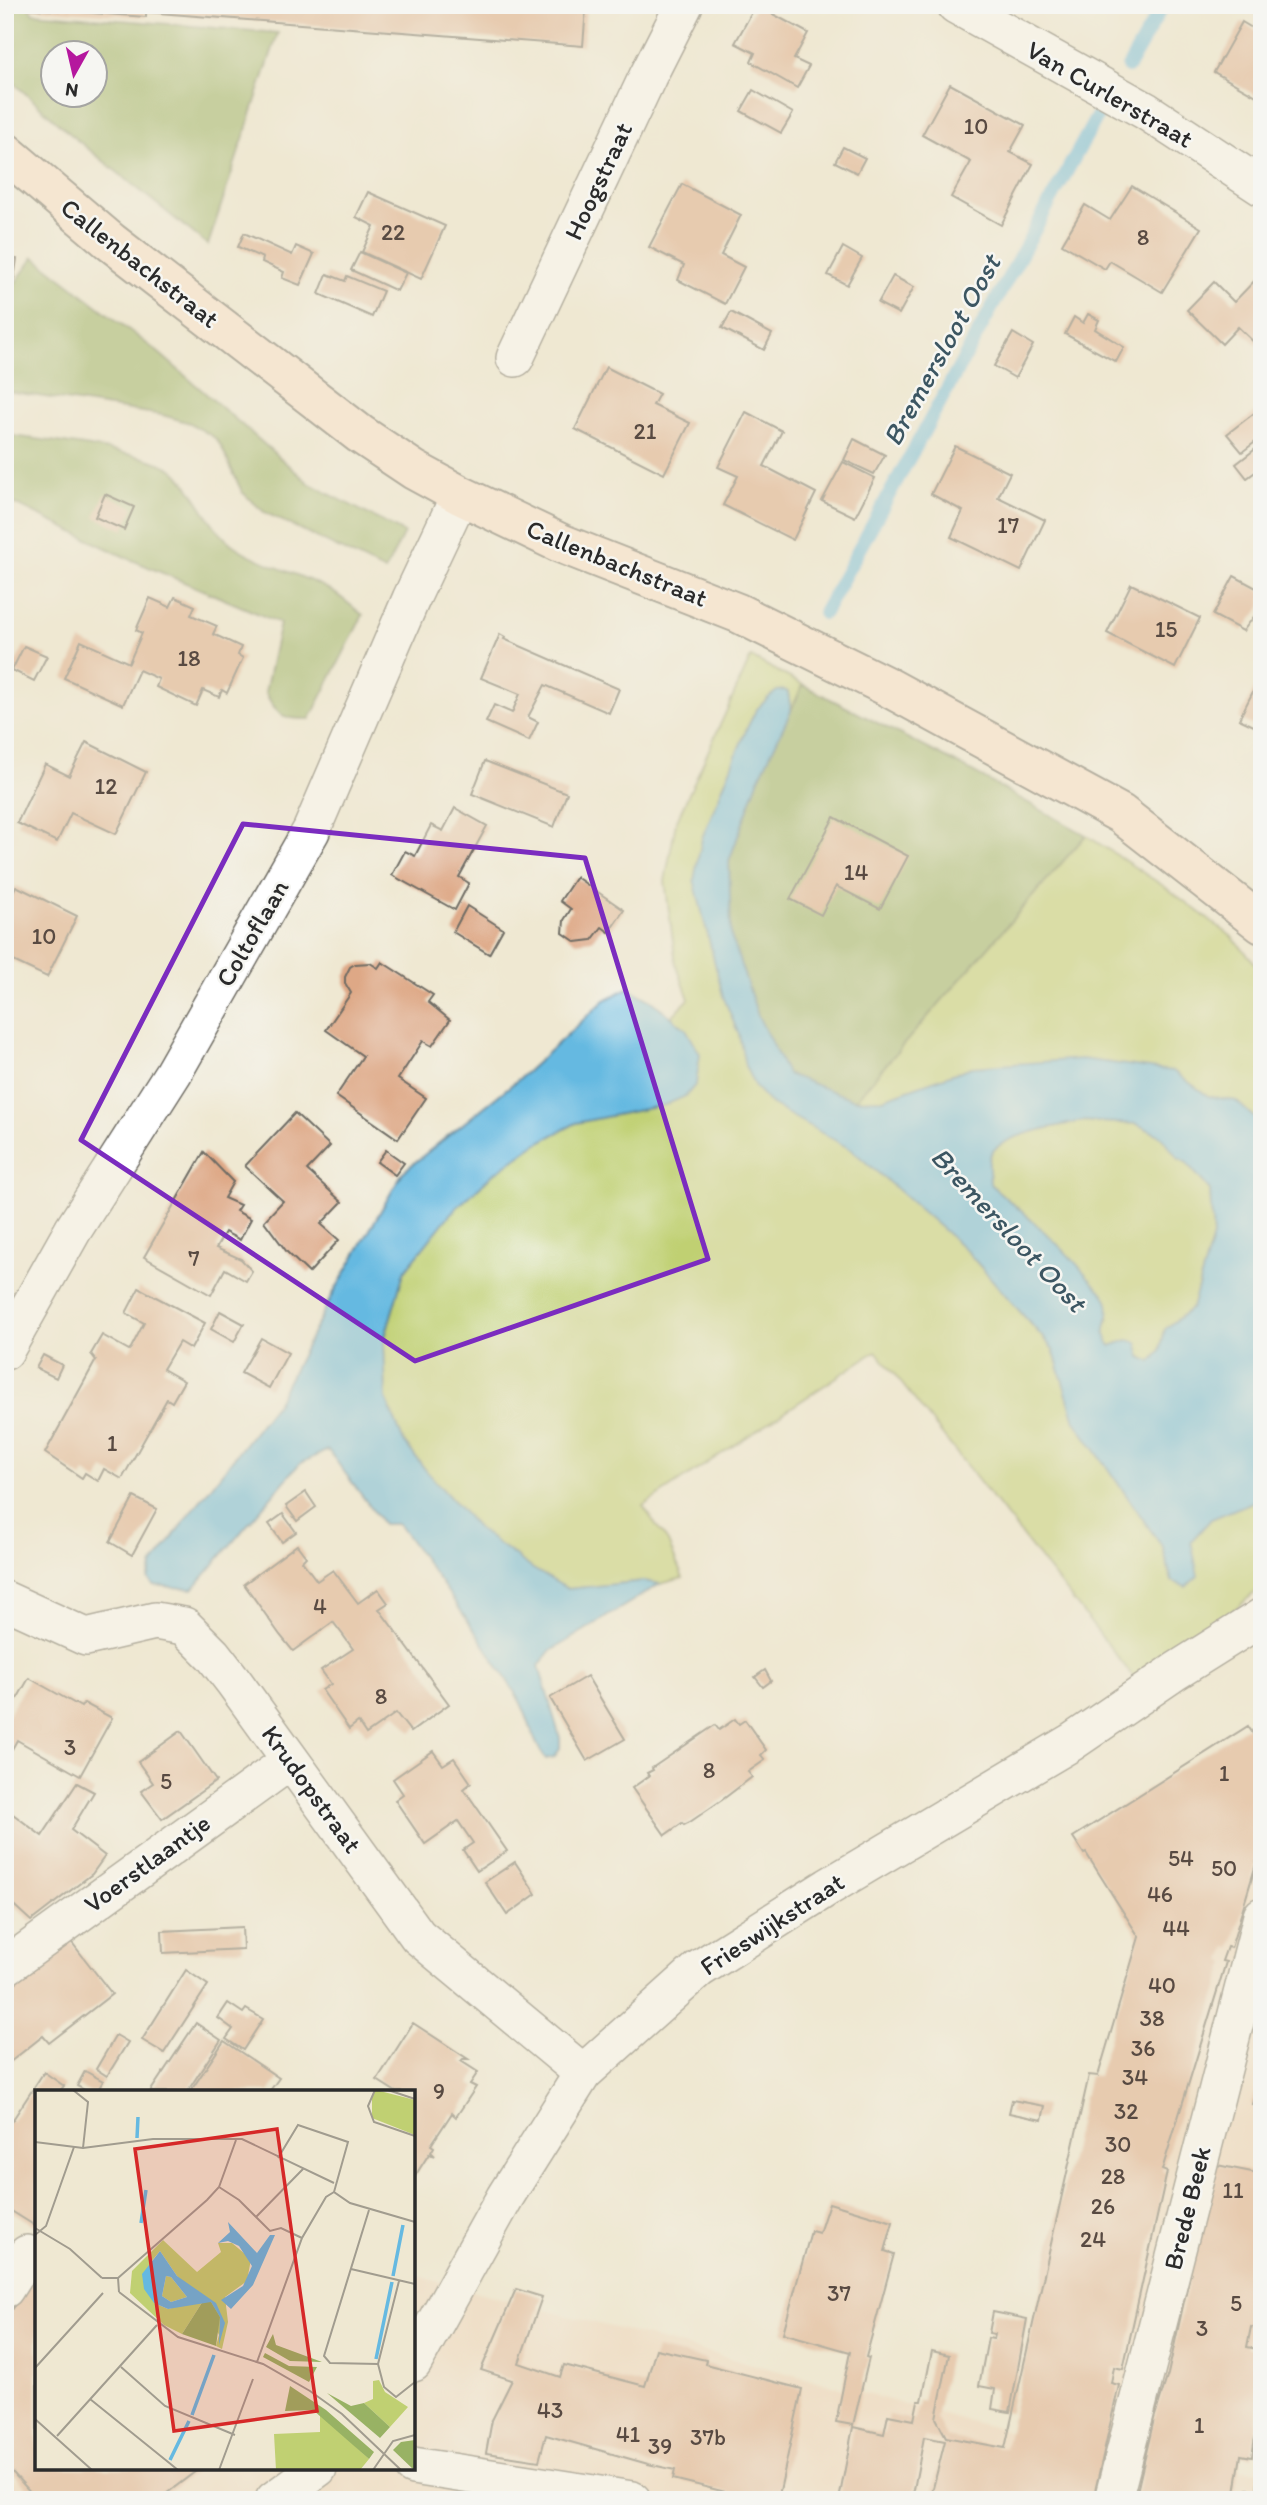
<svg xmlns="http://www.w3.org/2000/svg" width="1267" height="2505" font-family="Itim,sans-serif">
	<rect width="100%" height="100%" fill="#f6f6f2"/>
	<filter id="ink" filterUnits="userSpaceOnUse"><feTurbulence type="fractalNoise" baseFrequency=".0143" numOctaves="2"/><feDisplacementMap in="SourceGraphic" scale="14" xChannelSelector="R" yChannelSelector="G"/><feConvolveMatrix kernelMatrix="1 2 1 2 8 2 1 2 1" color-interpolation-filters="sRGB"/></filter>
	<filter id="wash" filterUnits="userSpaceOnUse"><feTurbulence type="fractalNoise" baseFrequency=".00686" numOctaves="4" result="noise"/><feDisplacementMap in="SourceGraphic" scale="28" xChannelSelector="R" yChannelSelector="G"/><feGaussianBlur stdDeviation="1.57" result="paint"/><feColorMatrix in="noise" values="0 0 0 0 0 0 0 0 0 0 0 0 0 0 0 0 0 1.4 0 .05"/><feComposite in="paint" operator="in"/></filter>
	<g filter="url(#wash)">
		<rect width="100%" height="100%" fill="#efe8d2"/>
		<polygon fill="#f0d6bc" points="1262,1824 1262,2152 1179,2466 1262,2471 1262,2500 5,2500 5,2488 37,2463 37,2468 413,2468 413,2275 1049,2442"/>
		<g fill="#c0d072" stroke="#767e4e" stroke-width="2">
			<polygon points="751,657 803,685 759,778 855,1100 1086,835 1168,889 1231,936 1262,971 1262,1125 1236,1101 1208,1096 1173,1071 972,1067 883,1099 855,1100 965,1249 1053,1349 1075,1421 1163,1548 1172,1581 1191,1541 1211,1519 1262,1498 1262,1587 1224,1618 1206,1628 1187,1649 1135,1679 876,1351 643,1506 668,1542 683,1578 660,1584 644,1581 568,1589 533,1569 479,1530 428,1473 404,1442 386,1399 384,1340 404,1272 451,1213 492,1175 534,1145 576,1123 615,1114 686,1029 670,1018 689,999 676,964 665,881 676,822"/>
			<path d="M1082 1121 1137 1124 1161 1136 1178 1158 1186 1162 1210 1190 1213 1237 1192 1308 1165 1329 1160 1352 1151 1362 1119 1343 1111 1346C1103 1336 1102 1330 1109 1318L1035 1223 990 1184C990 1176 987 1164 990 1156 997 1135 1062 1125 1082 1121Z"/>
		</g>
		<g fill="#98b264" stroke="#626e48" stroke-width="2" fill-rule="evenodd">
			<path d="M5 5H25L34 13 278 33 208 245 76 139 5 75ZM52 52H94V94H52Z"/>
			<polygon points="34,257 159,353 310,484 404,533 385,571 264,512 242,492 221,446 215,438 190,423 162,415 5,391 5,297"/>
			<path d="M5 435C39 440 155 452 176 472 199 494 209 529 236 547 263 565 300 574 328 589 341 596 352 607 363 615L310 719C282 720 278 716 265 692L280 623 125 557 5 499Z"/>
			<polygon points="803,685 956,763 1086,835 855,1100 787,1074 758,1016 731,936 729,861 759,778"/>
		</g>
		<g fill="#65b9e1" stroke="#487286" stroke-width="2" fill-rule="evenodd">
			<path d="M784 690 788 692 791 711 759 778 729 861 731 936 758 1016 787 1074 855 1100 883 1099 972 1067 1081 1059 1173 1071 1208 1096 1236 1101 1262 1125V1498L1211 1519 1191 1541 1198 1576 1186 1587 1172 1581 1163 1548 1075 1421 1053 1349 965 1249 852 1150 772 1105 755 1087 745 1066 739 1035 723 996 694 880 702 838 747 728 756 710 768 698 777 691ZM1082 1121 1137 1124 1161 1136 1178 1158 1186 1162 1210 1190 1213 1237 1192 1308 1165 1329 1160 1352 1151 1362 1141 1357 1137 1342 1128 1340 1111 1346C1096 1326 1114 1320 1107 1300 1105 1294 1098 1288 1093 1283 1063 1245 1026 1216 990 1184 990 1176 987 1164 990 1156 997 1135 1062 1125 1082 1121Z"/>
			<path d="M628 988 652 1001 686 1029 700 1054 696 1084 686 1096 665 1105 576 1123 534 1145 492 1175 451 1213 404 1272 384 1340 386 1399 404 1442 428 1473 479 1530 533 1569 568 1589 644 1581 660 1584 549 1652 539 1666 560 1738V1749L554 1757 546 1759C531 1741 530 1716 517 1696 480 1636 440 1580 398 1524H383L328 1450 299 1464 193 1589 153 1585 148 1579 153 1565 182 1524 276 1404 333 1294 403 1172 520 1078 605 1000Z"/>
		</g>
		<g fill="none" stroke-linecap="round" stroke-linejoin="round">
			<g stroke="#65b9e1" stroke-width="14">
				<polyline points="1128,67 1163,5"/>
				<polyline points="824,613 1100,111"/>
			</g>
		</g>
		<g id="blocks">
			<g fill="#dea886">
				<polygon points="25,5 599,5 599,9 586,8 583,46 146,12 146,17 25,8"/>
				<polygon points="756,5 808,33 794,59 809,66 797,88 751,62 755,53 735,43"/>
				<polygon points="1242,22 1262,34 1262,99 1214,72"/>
				<polygon points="950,84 1025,125 1010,152 1033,164 1001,225 951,197 971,162 922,135"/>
				<polygon points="753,90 793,113 781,133 741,111"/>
				<polygon points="843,147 865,158 857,173 835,162"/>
				<polygon points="682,184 741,215 721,255 744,267 725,304 678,280 684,265 649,247"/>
				<polygon points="1132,186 1201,228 1162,292 1110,261 1105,269 1062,244 1085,205 1110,220"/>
				<polygon points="368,192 445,226 421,279 362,252 374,226 356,217"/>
				<polygon points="244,233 292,255 296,246 314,254 300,285 282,278 284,272 262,262 263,258 238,247"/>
				<polygon points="843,247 862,258 847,285 828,275"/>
				<polygon points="360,252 406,273 397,291 351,270"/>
				<polygon points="5,257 17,259 12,292 5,291"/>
				<polygon points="1262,273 1262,350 1238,327 1222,344 1187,310 1214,282 1234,302"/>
				<polygon points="327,274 345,281 347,276 383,291 372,317 319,294"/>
				<polygon points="893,276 914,287 899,314 878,303"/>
				<polygon points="731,312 772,334 764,350 722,328"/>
				<polygon points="1088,314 1099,320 1095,329 1124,347 1116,362 1065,334 1074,317 1083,323"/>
				<polygon points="1013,333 1033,345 1015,378 994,366"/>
				<polygon points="606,367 659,394 653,405 690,423 664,474 575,429"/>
				<polygon points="1262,407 1262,437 1242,452 1227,434"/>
				<polygon points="746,412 782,431 764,466 816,493 793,540 723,505 738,476 718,467"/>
				<polygon points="854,439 885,455 874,474 844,460"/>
				<polygon points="1262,444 1262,467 1247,478 1236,464"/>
				<polygon points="955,446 1010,473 998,497 1045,520 1021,571 951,537 963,511 931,494"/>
				<polygon points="843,462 875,478 855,517 822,501"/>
				<polygon points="105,494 134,507 124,530 95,517"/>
				<polygon points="1234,576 1262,591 1262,606 1243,631 1213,615"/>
				<polygon points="1131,584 1200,618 1175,668 1107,633"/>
				<polygon points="175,597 195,606 191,615 217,626 213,634 241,647 238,655 243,658 227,693 222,690 219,697 203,690 196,706 156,687 159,679 139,670 123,705 64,678 81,641 129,663 142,633 136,630 150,598 170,607"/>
				<polygon points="500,634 505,637 504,639 619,689 609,713 545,685 528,717 538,722 529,741 486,722 494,705 512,713 520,694 481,678"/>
				<polygon points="24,646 47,656 34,681 12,670"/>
				<polygon points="1262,674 1262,730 1239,719"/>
				<polygon points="86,742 146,772 116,834 71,813 57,842 17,823 45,764 69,776"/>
				<polygon points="485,761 567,793 554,827 472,794"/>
				<polygon points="455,808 487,826 459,877 469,883 455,910 392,875 405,851 415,856 431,825 443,831"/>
				<polygon points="834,817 908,856 880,909 836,886 821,915 790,899"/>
				<polygon points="576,877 624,910 609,932 602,927 592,940 576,942 563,933 564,920 571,909 560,901"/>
				<polygon points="16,886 77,916 47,977 5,957 5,908"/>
				<polygon points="467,906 503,929 489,954 453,932"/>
				<polygon points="382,962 433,995 428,1002 450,1020 432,1046 423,1041 398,1079 426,1098 398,1139 336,1096 363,1056 326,1030 351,993 345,983 345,977 350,967 355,964 370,963 378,968"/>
				<polygon points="295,1113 330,1146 307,1170 342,1202 321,1224 339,1240 309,1273 287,1252 264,1221 283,1201 245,1166"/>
				<polygon points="386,1150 404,1163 395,1175 377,1162"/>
				<polygon points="204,1152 233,1182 224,1198 240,1205 236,1211 251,1219 240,1240 225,1232 216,1248 241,1259 252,1271 246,1281 225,1269 211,1295 144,1257"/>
				<polygon points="139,1288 205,1323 191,1349 179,1342 163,1369 184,1381 172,1402 167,1399 122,1479 104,1469 98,1481 85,1473 82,1478 45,1453 96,1360 91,1354 102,1335 129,1350 131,1348 144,1323 126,1313"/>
				<polygon points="220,1311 244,1324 234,1342 211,1329"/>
				<polygon points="261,1338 288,1353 269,1388 241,1373"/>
				<polygon points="43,1355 62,1365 56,1378 36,1368"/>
				<polygon points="306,1492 316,1507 297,1521 286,1506"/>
				<polygon points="134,1497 157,1509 132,1555 110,1542"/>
				<polygon points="283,1514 296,1532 282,1542 269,1524"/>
				<polygon points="297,1545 306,1557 302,1561 317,1581 333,1570 358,1603 378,1589 388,1603 379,1609 449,1704 411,1732 396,1713 366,1734 358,1722 349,1729 322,1690 331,1684 321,1670 353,1649 343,1635 333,1622 293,1651 280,1635 244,1584"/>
				<polygon points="765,1670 771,1681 763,1687 755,1677"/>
				<polygon points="587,1676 625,1739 587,1761 550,1698"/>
				<polygon points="29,1678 81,1707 84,1703 112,1718 80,1776 17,1740 11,1751 5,1748 5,1720"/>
				<polygon points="735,1719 739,1724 745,1720 766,1750 761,1755 765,1760 748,1772 752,1777 722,1800 690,1822 684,1825 682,1823 665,1835 632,1788 649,1776 647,1773 653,1770 652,1768 715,1725 719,1730"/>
				<polygon points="1248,1726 1259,1743 1257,1745 1262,1752 1262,1844 1231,1948 1227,1947 1222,1961 1226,1962 1162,2170 1167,2172 1123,2369 1114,2367 1111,2383 1119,2385 1093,2500 930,2500 945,2441 924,2437 912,2500 839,2500 853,2427 884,2434 888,2415 914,2420 918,2401 922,2401 932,2351 949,2355 936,2418 946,2437 1005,2448 1089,2075 1098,2076 1139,1937 1086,1853 1084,1854 1073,1837"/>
				<polygon points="181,1731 216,1781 162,1819 141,1791 153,1783 138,1762"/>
				<polygon points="433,1751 443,1765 454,1758 471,1783 464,1789 507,1851 477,1871 463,1850 473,1843 458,1821 425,1844 395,1800 403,1794 393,1779"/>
				<polygon points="77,1783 94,1792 71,1830 105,1856 92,1874 31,1921 5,1897 5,1808 42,1836"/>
				<polygon points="515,1862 536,1894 507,1915 485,1882"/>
				<polygon points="242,1927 243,1949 163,1953 162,1931"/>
				<polygon points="70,1940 112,1994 49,2043 43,2036 5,2066 5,1990"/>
				<polygon points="186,1970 208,1985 164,2053 142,2040"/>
				<polygon points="228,2003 243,2013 246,2009 263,2019 243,2050 226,2039 233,2029 218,2018"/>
				<polygon points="196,2023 221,2040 187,2092 150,2092"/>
				<polygon points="413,2023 468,2059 463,2059 461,2061 478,2072 470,2084 476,2087 456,2117 452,2113 431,2145 434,2147 431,2152 435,2156 429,2154 413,2179 413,2092 396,2092 377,2080"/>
				<polygon points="116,2035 128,2042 107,2076 96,2069"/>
				<polygon points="224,2041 279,2078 269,2092 190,2092"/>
				<polygon points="85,2071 103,2081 97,2092 88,2092 77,2086"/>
				<polygon points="44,2072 64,2086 59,2092 37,2092 37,2227 5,2207 5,2117 12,2121"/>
				<polygon points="1262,2074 1262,2107 1252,2104"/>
				<polygon points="1012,2100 1045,2106 1042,2120 1009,2113"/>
				<polygon points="1217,2165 1262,2174 1262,2329 1251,2327 1247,2347 1262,2350 1262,2390 1252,2457 1241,2455 1234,2500 1135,2500 1154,2419 1168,2374 1207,2197 1209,2197"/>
				<polygon points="829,2203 893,2222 885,2251 894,2254 866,2357 869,2358 853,2425 836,2422 850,2352 783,2333 811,2231 819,2233"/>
				<polygon points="31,2281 37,2285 37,2468 200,2468 158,2500 28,2500 33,2495 5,2464 5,2319"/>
				<polygon points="516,2289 542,2297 519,2363 560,2377 564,2365 645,2386 656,2349 706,2360 705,2364 802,2389 778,2500 758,2500 673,2479 675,2470 648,2464 546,2435 539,2461 486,2453 492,2420 512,2380 481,2370"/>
				<polygon points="993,2312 1027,2319 1010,2412 992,2409 995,2389 979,2386 988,2338 994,2339 995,2334 989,2333"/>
				<polygon points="1260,2462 1262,2500 1246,2500 1247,2489 1257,2490"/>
			</g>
		</g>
	</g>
	<g filter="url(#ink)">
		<use href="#blocks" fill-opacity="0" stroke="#706d65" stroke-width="2"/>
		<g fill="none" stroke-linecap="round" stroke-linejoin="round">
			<g stroke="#706d65" stroke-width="40">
				<g id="street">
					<polyline points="956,5 1146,111 1262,187"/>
					<polyline points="515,358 648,76 684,5"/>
					<polyline points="5,1351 73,1230 173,1073 311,831 411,599 460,495"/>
					<polyline points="5,1600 86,1637 155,1621 184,1626 213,1655 234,1682 418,1936 583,2073"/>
					<polyline points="5,1967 290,1761"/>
					<polyline points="5,2289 27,2254"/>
					<polyline points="413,2363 505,2197 583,2073 699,1969 828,1887 1072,1742 1176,1671 1262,1617"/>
					<polyline points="413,2466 632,2500"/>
					<polyline points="274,2500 318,2468"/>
					<polyline points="1113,2500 1262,1916"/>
				</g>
			</g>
			<g stroke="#706d65" stroke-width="42">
				<polyline id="secondary" points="5,152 111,242 360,434 414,470 460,495 560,543 738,613 886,686 1121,814 1262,924"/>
			</g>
			<use href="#street" stroke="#fff" stroke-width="37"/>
			<use href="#secondary" stroke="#fde4d1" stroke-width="38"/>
		</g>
	</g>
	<path d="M0 0H1267V2505H0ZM243 824 585 858 708 1259 415 1361 81 1140Z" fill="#efe8d2" fill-opacity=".55" fill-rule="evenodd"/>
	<path fill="none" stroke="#7b2cbf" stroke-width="5" stroke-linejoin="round" d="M243 824 585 858 708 1259 415 1361 81 1140Z"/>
	<g text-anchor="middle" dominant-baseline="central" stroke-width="5" stroke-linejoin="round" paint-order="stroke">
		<g font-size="23" fill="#584a42">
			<text x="976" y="126">10</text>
			<text x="393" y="232">22</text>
			<text x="1143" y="237">8</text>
			<text x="645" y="431">21</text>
			<text x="1008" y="525">17</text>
			<text x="1166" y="629">15</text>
			<text x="189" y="658">18</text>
			<text x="106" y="786">12</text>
			<text x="856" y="872">14</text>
			<text x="44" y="936">10</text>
			<text x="194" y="1258">7</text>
			<text x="112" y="1443">1</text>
			<text x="320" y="1606">4</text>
			<text x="381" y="1696">8</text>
			<text x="70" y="1747">3</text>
			<text x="709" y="1770">8</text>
			<text x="1224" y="1773">1</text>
			<text x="166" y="1781">5</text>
			<text x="1181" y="1858">54</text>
			<text x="1224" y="1868">50</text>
			<text x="1160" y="1894">46</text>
			<text x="1176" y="1928">44</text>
			<text x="1162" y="1985">40</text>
			<text x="1152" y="2018">38</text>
			<text x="1143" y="2048">36</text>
			<text x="1135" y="2077">34</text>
			<text x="439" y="2091">9</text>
			<text x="1126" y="2111">32</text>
			<text x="1118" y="2144">30</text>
			<text x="1113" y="2176">28</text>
			<text x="1233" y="2190">11</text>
			<text x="1103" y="2206">26</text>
			<text x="1093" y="2239">24</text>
			<text x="839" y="2293">37</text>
			<text x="1236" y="2303">5</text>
			<text x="1202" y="2328">3</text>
			<text x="550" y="2410">43</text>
			<text x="1199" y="2425">1</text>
			<text x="628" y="2434">41</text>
			<text x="708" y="2437">37b</text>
			<text x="660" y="2446">39</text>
		</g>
		<g font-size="26" fill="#2b2b2b" stroke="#f6f6f2">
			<text transform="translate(1110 94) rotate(30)">Van Curlerstraat</text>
			<text transform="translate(598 181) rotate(-65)">Hoogstraat</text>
			<text transform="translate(140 263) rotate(38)">Callenbachstraat</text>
			<text transform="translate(617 563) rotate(22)">Callenbachstraat</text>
			<text transform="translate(252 933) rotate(-60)">Coltoflaan</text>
			<text transform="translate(312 1789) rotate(54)">Krudopstraat</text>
			<text transform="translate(147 1863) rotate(-36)">Voerstlaantje</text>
			<text transform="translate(772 1924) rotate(-33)">Frieswijkstraat</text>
			<text transform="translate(1187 2208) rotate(-76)">Brede Beek</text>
		</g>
		<g font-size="28" font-style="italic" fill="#3c5662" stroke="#f6f6f2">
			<text transform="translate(941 350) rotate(-61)">Bremersloot Oost</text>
			<text transform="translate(1009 1229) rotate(47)">Bremersloot Oost</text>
		</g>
	</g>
	<g transform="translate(35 2090)">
		<rect width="380" height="380" fill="#efe8d2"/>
		<path d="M341 0 380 10V45L337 28V5ZM128 150 162 182 186 162 183 153H197L216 169 212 191 190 207 193 232 187 259 181 256 184 245 168 211 147 244 129 235 95 203 97 181ZM125 161 142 186 165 211 133 219 119 213 115 173ZM131 186 136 187 152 207 136 212 127 206ZM344 290 350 302 373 317 355 337 329 313 338 309V291ZM285 324 334 369 325 380H241L239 344 285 342Z" fill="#c0d072" fill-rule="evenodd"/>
		<path d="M168 211 176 212 185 227 181 256 147 244ZM238 244 241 255 287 272 255 271 231 257ZM230 263 254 276 282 277 274 292 228 267ZM255 296 291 320 339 362 334 369 278 320 250 321ZM292 303 316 316 329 313 355 337 345 348ZM380 350V380H379L358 360 366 352Z" fill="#98b264"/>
		<path d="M193 132 222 163 235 145H240L218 195 196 219 186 210 208 196 217 176 204 156 193 151 183 153 195 142ZM125 161 142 186 181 213 190 233 184 255 185 227 176 212 133 219 119 213 109 199 107 184ZM131 186 136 187 152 207 136 212 127 206Z" fill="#65b9e1" fill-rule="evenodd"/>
		<path fill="none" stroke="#65b9e1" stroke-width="3.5" d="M102 48 103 27M106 133 111 100M358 186 368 135M341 269 357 192M157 325 179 265M135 370 154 331"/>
		<path fill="none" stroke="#a19c8f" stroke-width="2" d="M38 0 53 12 48 58M340 0 333 16 339 32 380 46M353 0 380 9M0 52 48 58 118 49H207L299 93M243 68 263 35 313 52 299 102 315 113 380 132M184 97 204 110 235 141 246 138 267 148M334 120 289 266 295 273 343 274 349 297 361 307 380 292M221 127 268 79M0 138 35 159 67 188M0 145 11 136 39 57M316 179 380 194M67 188H83L84 202M83 188 172 110 184 97 201 50M84 202 143 247 228 274 275 301 307 324 366 380M222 272 267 148 291 107 299 102M343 274 364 191M86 277 130 316 200 345M0 278 68 203M55 309 143 380M0 329 57 380M22 346 122 235M184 380 218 289M338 380 358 351 380 345"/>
		<path fill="#d62828" fill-opacity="0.15" stroke="#d62828" stroke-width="3.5" d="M242 39 282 321 139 341 100 59Z"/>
		<rect width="380" height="380" fill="none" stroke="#2b2b2b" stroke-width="3.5"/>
	</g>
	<rect width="1267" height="2505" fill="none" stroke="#f6f6f2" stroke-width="28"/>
	<g transform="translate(74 74) rotate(188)"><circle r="33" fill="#f6f6f2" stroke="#a5a5a2" stroke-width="2"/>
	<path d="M0-5L12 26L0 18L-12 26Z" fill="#b5179e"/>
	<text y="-10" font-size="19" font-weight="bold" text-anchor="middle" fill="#2b2b2b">N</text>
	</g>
</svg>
